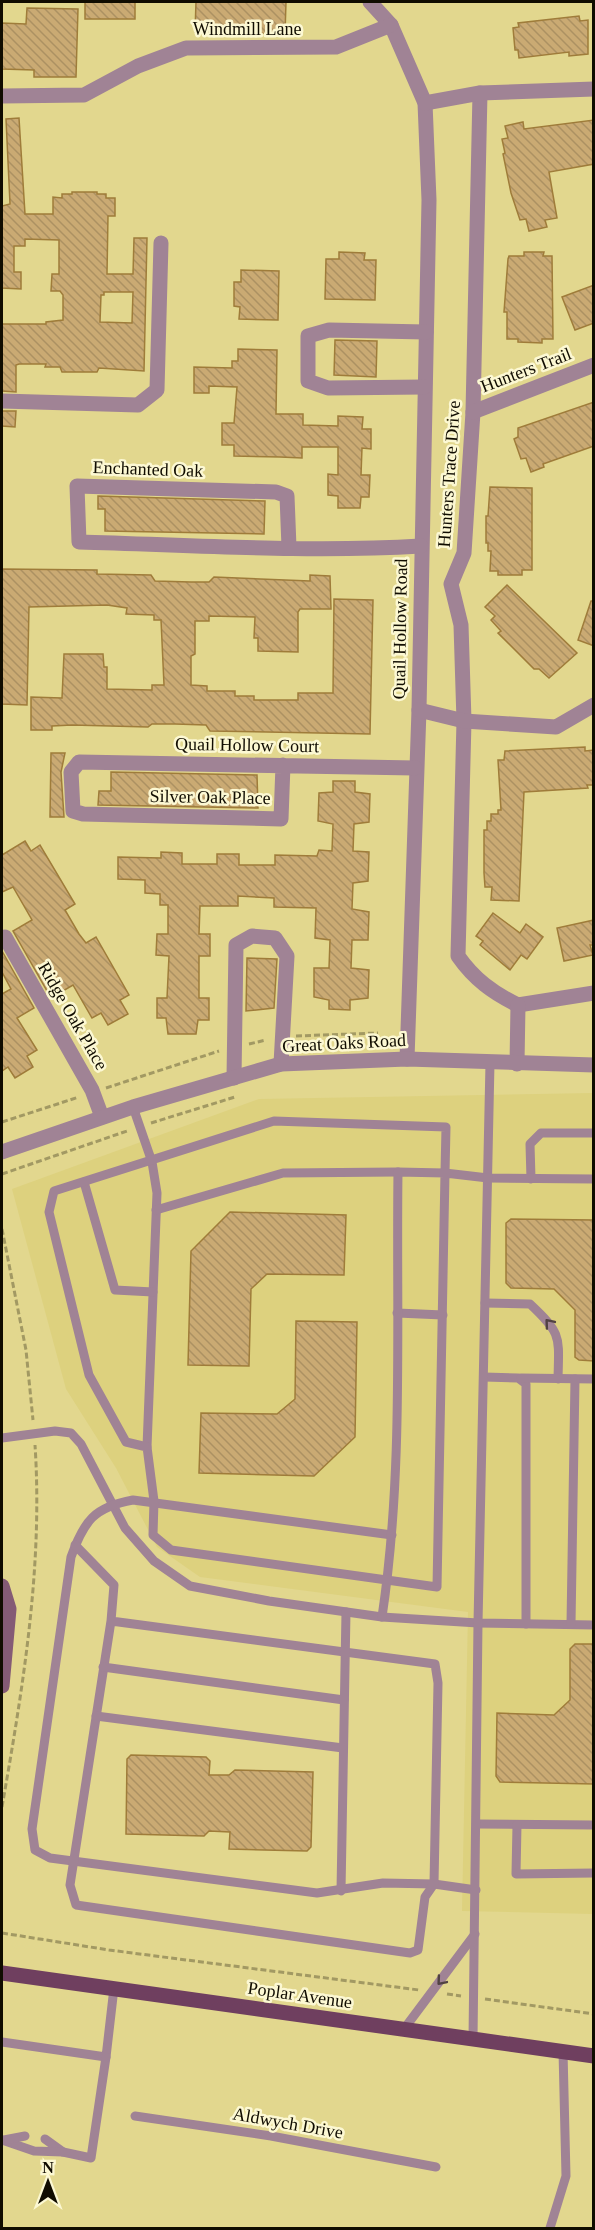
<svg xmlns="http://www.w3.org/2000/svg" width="595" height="2230" font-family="Georgia,serif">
	<defs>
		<pattern id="building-back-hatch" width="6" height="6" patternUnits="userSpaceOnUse" patternTransform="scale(1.5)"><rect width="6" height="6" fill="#caaa73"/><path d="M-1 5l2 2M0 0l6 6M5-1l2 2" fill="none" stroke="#ac9162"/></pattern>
	</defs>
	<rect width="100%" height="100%" fill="#e2d78e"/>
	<polygon fill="#ddd17e" points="593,1093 593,1914 462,1911 468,1612 200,1577 157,1547 116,1468 66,1389 12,1189 259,1099"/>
	<g fill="url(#building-back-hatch)" stroke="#9f7c3a" stroke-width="1.5" fill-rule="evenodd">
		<rect x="85" y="2" width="50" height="17"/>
		<polygon points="196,2 286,2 285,34 195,32"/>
		<polygon points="27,8 78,9 76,77 34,77 34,70 2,69 2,23 26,24"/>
		<polygon points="579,16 580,21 588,20 588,54 569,56 569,52 519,58 518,50 515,50 513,28 519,27 518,23"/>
		<path d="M19 118 25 214H53V197L62 198V194H72V192H97V194H106V198H115V216H108L107 274H133L134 238H147L144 371 99 368 97 372H62L60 367H45L46 364H19L16 365V392L2 391V324H46V322L63 320V295L60 291H51L52 274H59V240L25 239V246H14V272H21V289L2 288V206L10 204 6 119ZM104 292H133L132 323 100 322 101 295H104Z"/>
		<polygon points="594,120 594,164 549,172 557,218 545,220 547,227 529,231 526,219 520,220 511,193 503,154 505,153 502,139 508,138 505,126 523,122 524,129"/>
		<polygon points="339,252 365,253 364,260 376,260 375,300 325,299 326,259 339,259"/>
		<polygon points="524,252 544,252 543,256 552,256 553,339 542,339 542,343 518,342 518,339 507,339 507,312 504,312 508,259 509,256 524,256"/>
		<polygon points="241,270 279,271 278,320 239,319 240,307 234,306 234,282 241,282"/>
		<polygon points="594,285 594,323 575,330 562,297"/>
		<polygon points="335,340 377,341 376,377 334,375"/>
		<polygon points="238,349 277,350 276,414 303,414 303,425 338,426 338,416 363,417 362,429 371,429 371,449 362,448 361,475 370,475 369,497 361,497 360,508 338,508 338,496 328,495 328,474 338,475 338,447 302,447 302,458 280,457 234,456 234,445 222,445 222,423 234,423 237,387 209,386 209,393 194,393 194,367 232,368 232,361 238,361"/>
		<polygon points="594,402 594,446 543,464 544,467 531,472 526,458 521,459 514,439 518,437 518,428"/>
		<polygon points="2,411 16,411 15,427 2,426"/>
		<polygon points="490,487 532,488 532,570 522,570 522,575 498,575 498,571 490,571 491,551 488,551 488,543 486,543 486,516 488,516"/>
		<polygon points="98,496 265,501 264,534 105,531 105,509 98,509"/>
		<polygon points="2,569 97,570 97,574 151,575 155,581 191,582 209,582 214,577 310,581 310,575 330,576 331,609 300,609 298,612 298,652 258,651 258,638 254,638 255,617 209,616 209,621 195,621 195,654 191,656 191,685 207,686 207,691 235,691 235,696 254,696 254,700 298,700 298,693 333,693 334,599 373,600 370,734 210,731 206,725 175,724 152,724 148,727 72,725 52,726 52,730 31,730 31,697 62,698 64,654 103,654 104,667 107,667 107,689 152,690 152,685 164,685 161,620 154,620 154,615 126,614 127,608 107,605 29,607 27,705 2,704"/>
		<polygon points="507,585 577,653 549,678 539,669 534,669 498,633 501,631 491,620 495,616 485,607"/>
		<polygon points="591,601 594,601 594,646 578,640"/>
		<polygon points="585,747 585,751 594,750 594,785 587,785 588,788 524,792 519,901 491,900 492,887 485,887 484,873 484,830 487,830 487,821 491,821 491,814 498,814 498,810 501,810 498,760 504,760 505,751"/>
		<polygon points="51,753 65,753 61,772 64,817 50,817"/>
		<polygon points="111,772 257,775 258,808 98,805 99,791 111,791"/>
		<polygon points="333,781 355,781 355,792 370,794 369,822 354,824 353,851 369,852 368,881 353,883 352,909 369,912 368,940 352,940 351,968 369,970 368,998 350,1000 350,1010 329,1009 329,1000 314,997 314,968 329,968 330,940 315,938 316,908 274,907 274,898 238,896 238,906 200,906 199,934 210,934 210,956 199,956 199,998 209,998 209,1020 198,1020 196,1034 168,1034 166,1018 157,1018 157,998 167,998 169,956 156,955 157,934 168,934 168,905 160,905 160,894 145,893 145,880 118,879 118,857 161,858 161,852 182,853 182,864 217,864 217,854 239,854 239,865 275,865 275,855 317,856 319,850 332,851 333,824 318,821 319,793 333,792"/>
		<polygon points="25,841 31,851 40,845 75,904 65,910 79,934 86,943 96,937 129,995 120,1000 128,1014 108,1025 101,1013 92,1018 73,985 51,998 13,931 32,920 13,887 2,892 2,855"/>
		<polygon points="493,913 520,933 526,924 543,937 527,959 521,955 510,970 480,945 483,941 476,936"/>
		<polygon points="594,920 594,945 590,945 593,955 564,961 557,928"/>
		<polygon points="2,951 34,1008 17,1018 37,1050 27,1056 33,1067 15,1078 8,1067 2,1071 2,994 11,989 2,972"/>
		<polygon points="247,958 277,959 274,1008 246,1011"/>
		<polygon points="230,1212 346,1215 344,1275 267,1274 251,1289 249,1366 188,1365 191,1251"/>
		<polygon points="511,1219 594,1220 594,1361 579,1360 575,1357 575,1310 554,1289 511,1288 506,1283 506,1223"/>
		<polygon points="296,1321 357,1322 355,1437 314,1476 199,1473 201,1413 277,1414 295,1399"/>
		<polygon points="575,1644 594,1644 594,1784 500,1782 496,1776 497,1713 554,1715 570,1700 570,1649"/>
		<polygon points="131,1755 206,1757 210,1761 209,1775 229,1775 235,1770 313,1772 311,1847 307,1851 229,1849 230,1832 209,1831 204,1836 126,1834 127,1759"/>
	</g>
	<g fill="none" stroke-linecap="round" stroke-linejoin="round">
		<g stroke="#a29963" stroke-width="3" stroke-dasharray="6 3" stroke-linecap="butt">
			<polyline points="296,1036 378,1033"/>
			<polyline points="249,1044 266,1040"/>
			<polyline points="106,1088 219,1051"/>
			<polyline points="2,1122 79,1097"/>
			<polyline points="151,1123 235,1097"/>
			<polyline points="2,1174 127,1131"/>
			<polyline points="2,1229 26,1350 33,1420"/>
			<path d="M2 1807C23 1687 43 1567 35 1445"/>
			<polyline points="2,1933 109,1950 419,1990"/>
			<polyline points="447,1994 461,1996"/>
			<polyline points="485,1999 594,2014"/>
		</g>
		<g stroke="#a08395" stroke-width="9">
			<polyline points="133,1107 152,1162 157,1193 147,1447"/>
			<polyline points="531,1179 530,1144 541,1133 594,1133"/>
			<polyline points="84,1182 115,1290 153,1292"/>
			<polyline points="156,1210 283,1173 398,1172"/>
			<path d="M485 1303 530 1304C562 1334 559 1336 558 1379"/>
			<polyline points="397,1313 443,1315"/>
			<polyline points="484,1377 518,1378 526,1384 526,1624"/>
			<polyline points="521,1378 594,1379"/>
			<polyline points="2,1438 55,1431 71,1433 81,1444 125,1528 154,1561 190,1586 269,1601 382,1617 478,1623 594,1625"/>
			<path d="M392 1535 133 1500C94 1507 84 1521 71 1557L32 1829 35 1850 50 1858 317 1893 383 1883 434 1884 476 1890"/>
			<polyline points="75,1545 114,1585 111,1621 435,1664 438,1683 434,1884 425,1897 418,1950 410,1953 76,1905 70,1885 111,1621"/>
			<path d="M382 1617C404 1470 396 1320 398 1172L445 1173 446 1127 274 1121 54 1191 49 1212 89 1375 126 1442 147 1447 154 1501 153 1535 171 1550 437 1587 445 1173 488 1178 594 1179"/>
			<polyline points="571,1624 575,1379"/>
			<polyline points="103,1667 344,1700"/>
			<polyline points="96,1716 343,1748"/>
			<polyline points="477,1824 594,1825"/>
			<polyline points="517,1825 516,1874 594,1873"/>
			<polyline points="341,1891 346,1612"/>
			<polyline points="404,2029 475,1934"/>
			<polyline points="473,2039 478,1623 490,1063"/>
			<polyline points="2,2042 106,2057 114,1988"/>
			<polyline points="135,2116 271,2136 436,2167"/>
			<polyline points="45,2139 63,2152"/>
			<polyline points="2,2140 34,2151 63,2152 91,2158 106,2057"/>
			<polyline points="4,2140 25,2136"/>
			<polyline points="550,2228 566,2176 563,2051"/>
		</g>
		<g stroke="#a08395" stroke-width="15">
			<polyline points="370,2 391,25 425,103 429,200 419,710 407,1059"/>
			<path d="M480 93 473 412 464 553 451 584 461 625 464 721 458 956C474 979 493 993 518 1005"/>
			<polyline points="2,96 84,95 138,66 186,48 336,47 391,25"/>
			<polyline points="425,103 480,93 594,89"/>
			<polyline points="424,387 328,388 308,381 308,336 329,330 426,332"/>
			<polyline points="2,401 138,405 157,390 161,243"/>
			<polyline points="473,412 594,365"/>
			<path d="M289 547 287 496 276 492 77 486 79 542C192 545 308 553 421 546"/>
			<polyline points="419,710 464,721 556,727 594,705"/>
			<polyline points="283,765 281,819 83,814 73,811 71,772 79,762 415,768"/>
			<polyline points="5,937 92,1090 102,1117"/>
			<polyline points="518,1005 594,993"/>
			<polyline points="517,1064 518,1005"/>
			<polyline points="234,1078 236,945 252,936 275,938 287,956 281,1064"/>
			<polyline points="2,1152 133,1107 281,1064 407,1059 594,1065"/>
		</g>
		<polyline stroke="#845b75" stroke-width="15" points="2,1586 9,1609 2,1686"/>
		<polyline stroke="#6f3f5f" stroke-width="15" points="2,1973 594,2056"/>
	</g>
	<defs><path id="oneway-chevron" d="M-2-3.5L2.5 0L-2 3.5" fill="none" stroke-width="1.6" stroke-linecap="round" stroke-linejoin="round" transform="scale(1.5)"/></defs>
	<g stroke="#514243">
		<use href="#oneway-chevron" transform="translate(549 1323) rotate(-130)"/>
		<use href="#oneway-chevron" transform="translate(441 1981) rotate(130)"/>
	</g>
	<g text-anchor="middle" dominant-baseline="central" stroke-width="5" stroke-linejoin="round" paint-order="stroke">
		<g font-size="18" fill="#100c00" stroke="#fcf8d3">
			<text x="247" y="29">Windmill Lane</text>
			<text transform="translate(526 370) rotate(-21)">Hunters Trail</text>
			<text transform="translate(148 469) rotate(2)">Enchanted Oak</text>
			<text transform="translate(449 474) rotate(-86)">Hunters Trace Drive</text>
			<text transform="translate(400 629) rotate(-89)">Quail Hollow Road</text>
			<text transform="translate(247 745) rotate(1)">Quail Hollow Court</text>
			<text transform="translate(210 797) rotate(1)">Silver Oak Place</text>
			<text transform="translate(73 1016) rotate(60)">Ridge Oak Place</text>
			<text transform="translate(344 1043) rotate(-3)">Great Oaks Road</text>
			<text transform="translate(300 1995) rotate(8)">Poplar Avenue</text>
			<text transform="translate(288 2123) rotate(10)">Aldwych Drive</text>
		</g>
	</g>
	<rect width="595" height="2230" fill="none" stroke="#100c00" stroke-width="6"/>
	<g transform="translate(48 2182)" stroke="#fcf8d3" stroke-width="4.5" paint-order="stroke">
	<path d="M0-4.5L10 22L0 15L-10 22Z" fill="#100c00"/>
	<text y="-9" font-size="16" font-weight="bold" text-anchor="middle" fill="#100c00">N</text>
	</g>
</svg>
